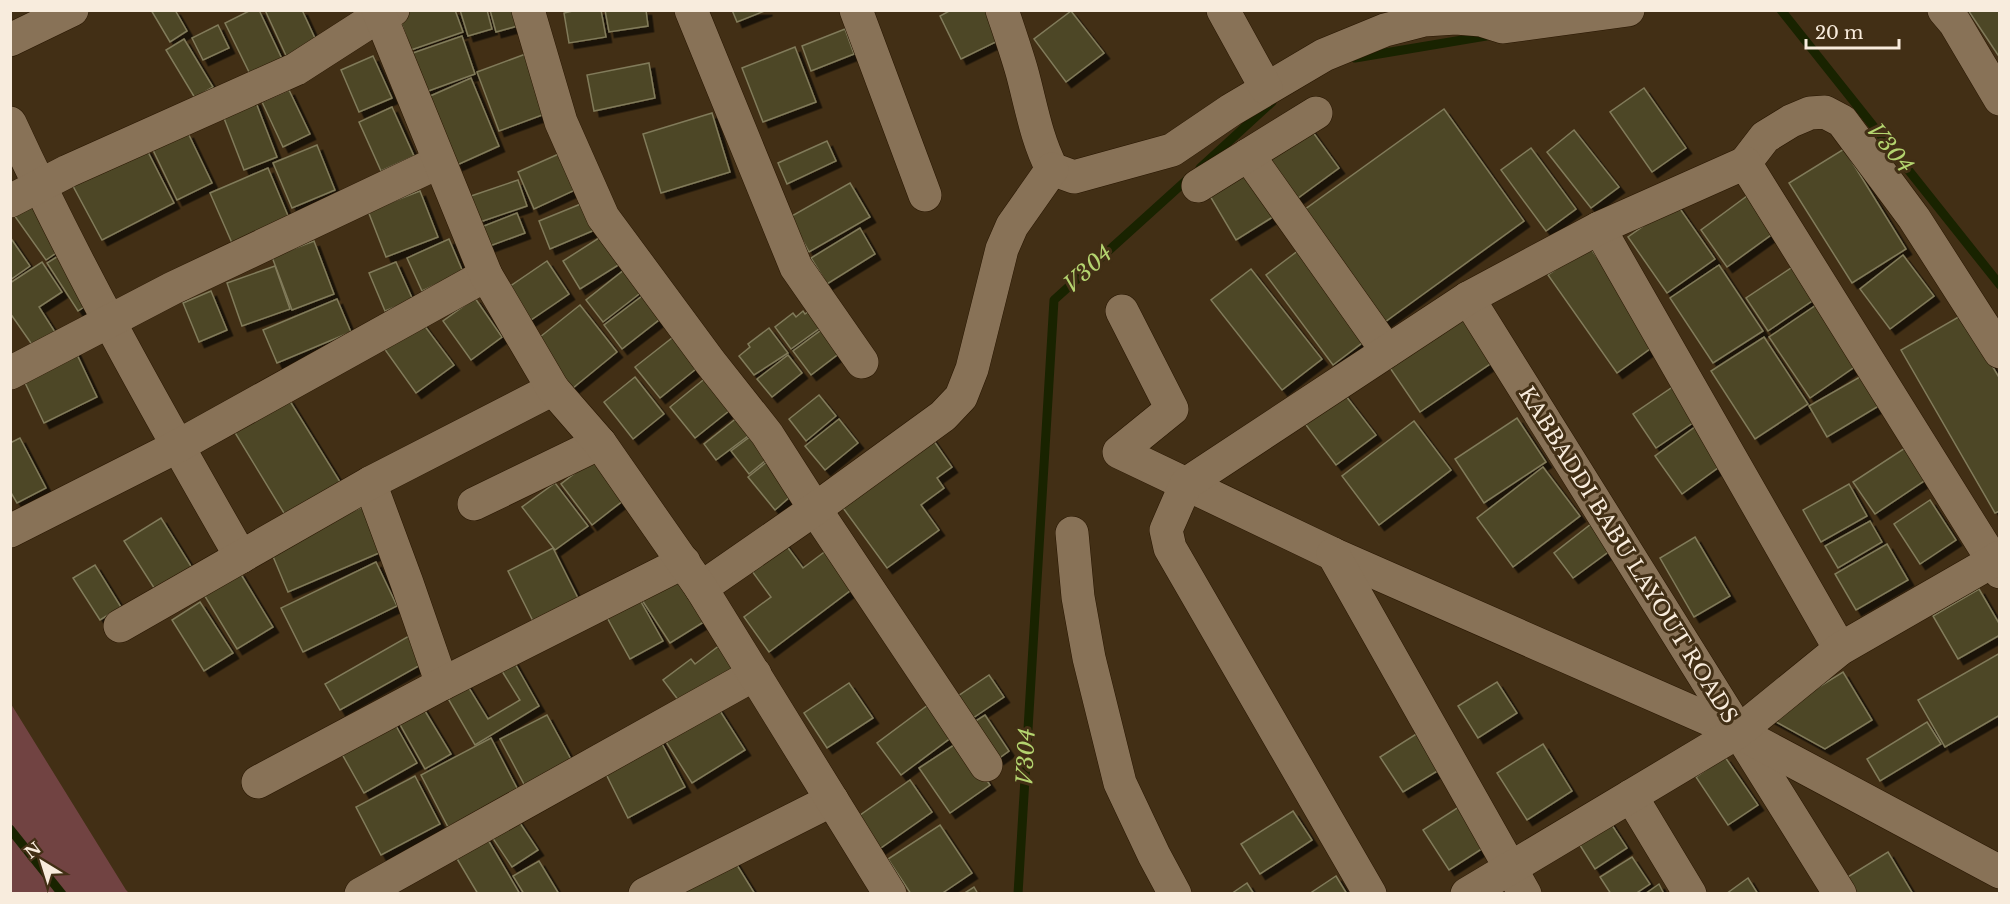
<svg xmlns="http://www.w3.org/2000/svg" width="2010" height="904" font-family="'Libre Baskerville',serif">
	<defs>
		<filter id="shadow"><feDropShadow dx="5.5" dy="5.5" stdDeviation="0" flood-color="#0009"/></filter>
	</defs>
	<rect width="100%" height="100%" fill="#422f15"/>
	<polygon fill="#714342" points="11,704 126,890 129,893 11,893"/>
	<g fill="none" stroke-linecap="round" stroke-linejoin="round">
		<g stroke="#192300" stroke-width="9">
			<polyline points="1781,10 2000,285"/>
			<polyline points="1355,58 1492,35"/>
			<polyline points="1200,168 1272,102"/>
			<polyline points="10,829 62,894"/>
			<polyline points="1018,894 1054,300 1190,177"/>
		</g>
	</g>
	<g fill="#4d4627" stroke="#817b5a" stroke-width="1.5" filter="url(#shadow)">
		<polygon points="151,10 175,10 187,31 170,42"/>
		<polygon points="251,10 259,10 283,61 251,76 225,23"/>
		<polygon points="265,10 302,10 319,47 289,62"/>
		<polygon points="455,10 463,32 411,50 397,11"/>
		<polygon points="460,10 487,10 492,29 468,36"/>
		<polygon points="490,10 522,10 525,24 496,32"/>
		<polygon points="577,10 601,10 606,37 569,43 564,13"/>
		<polygon points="605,10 646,10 648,26 609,32"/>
		<polygon points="732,10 767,10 737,22"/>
		<polygon points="951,10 995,10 1008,36 961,59 940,16"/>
		<polygon points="1968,10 2000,10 2000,58"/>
		<polygon points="1071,11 1104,53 1066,82 1034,39"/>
		<polygon points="218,25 229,48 203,60 192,38"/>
		<polygon points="845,29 854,54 811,71 802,46"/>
		<polygon points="462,36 475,74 423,93 410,54"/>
		<polygon points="184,39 213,87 195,98 166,50"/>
		<polygon points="795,47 816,102 763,122 742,68"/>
		<polygon points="531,52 553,111 499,131 477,72"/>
		<polygon points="373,56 392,98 359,112 341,70"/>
		<polygon points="649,63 655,98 594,111 587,75"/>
		<polygon points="471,78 499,146 457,165 428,97"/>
		<polygon points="1644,88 1686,148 1652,172 1610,112"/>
		<polygon points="289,90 310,134 283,147 262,102"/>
		<polygon points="255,100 277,157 244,170 222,113"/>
		<polygon points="392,107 414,156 381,171 359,122"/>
		<polygon points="1444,109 1524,221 1378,327 1297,215"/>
		<polygon points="712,113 730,172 661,193 643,134"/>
		<polygon points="1307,124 1339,168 1294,201 1262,157"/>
		<polygon points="1574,130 1619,187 1591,208 1547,152"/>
		<polygon points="188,133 212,183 177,200 153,150"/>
		<polygon points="827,141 836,161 787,184 778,163"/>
		<polygon points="317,145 335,190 292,208 273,163"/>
		<polygon points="146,148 174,203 102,240 73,186"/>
		<polygon points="1531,148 1576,209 1546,231 1501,170"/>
		<polygon points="570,149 586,185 534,209 518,172"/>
		<polygon points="1844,149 1906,249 1852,283 1789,183"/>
		<polygon points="268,168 289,218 232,243 210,193"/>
		<polygon points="1250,172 1276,215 1236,240 1210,196"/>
		<polygon points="518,180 527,206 480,222 471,196"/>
		<polygon points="850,183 870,217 809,252 790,217"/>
		<polygon points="420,191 438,237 386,257 368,211"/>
		<polygon points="1751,193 1778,230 1727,267 1701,230"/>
		<polygon points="593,199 604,226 550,249 539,221"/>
		<polygon points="33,202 65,247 46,260 14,215"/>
		<polygon points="1676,203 1715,259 1667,293 1628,237"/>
		<polygon points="517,213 525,233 487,247 479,228"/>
		<polygon points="860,228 875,254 827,284 811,258"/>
		<polygon points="602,236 620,264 580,289 563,261"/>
		<polygon points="10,237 30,266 10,280"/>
		<polygon points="449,239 463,272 422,291 407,258"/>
		<polygon points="314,241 334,294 292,310 272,257"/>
		<polygon points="1589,246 1658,343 1617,373 1548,275"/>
		<polygon points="1299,250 1366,340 1333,365 1266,275"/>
		<polygon points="63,253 93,301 78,311 47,263"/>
		<polygon points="1903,255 1934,296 1890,329 1860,289"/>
		<polygon points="547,261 569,294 528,322 506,289"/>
		<polygon points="42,262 62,292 39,307 55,332 33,346 10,313 10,283"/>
		<polygon points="396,262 413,300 385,311 369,273"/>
		<polygon points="1800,262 1821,295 1768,331 1746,298"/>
		<polygon points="1719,265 1763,331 1713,363 1670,298"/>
		<polygon points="275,266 290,309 242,326 227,283"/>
		<polygon points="629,266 647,288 603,322 586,300"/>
		<polygon points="1251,269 1322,359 1282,390 1211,300"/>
		<polygon points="211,291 227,330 199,342 183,303"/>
		<polygon points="646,293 664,316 622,349 604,325"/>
		<polygon points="475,298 502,337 471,360 443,321"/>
		<polygon points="337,299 351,332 277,363 263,330"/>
		<polygon points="1825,299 1866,359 1810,398 1769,337"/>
		<polygon points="580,305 617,352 573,388 535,341"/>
		<polygon points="815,307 827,323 791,349 775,327 793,313 796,317 803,311 805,314"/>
		<polygon points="1459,312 1493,362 1420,412 1386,362"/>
		<polygon points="1962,315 2000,379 2000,511 1995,513 1901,350"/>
		<polygon points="418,317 454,365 416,393 381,344"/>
		<polygon points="828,325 845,349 811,375 793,351"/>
		<polygon points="769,328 788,353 754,375 739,356 750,347 748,344"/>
		<polygon points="677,334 701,365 660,398 635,367"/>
		<polygon points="1764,337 1808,404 1755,439 1711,371"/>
		<polygon points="73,346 97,397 44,423 20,372"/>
		<polygon points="788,355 802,373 772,397 757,379"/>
		<polygon points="713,372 739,403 695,438 670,407"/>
		<polygon points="1865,374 1882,404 1827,437 1809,406"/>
		<polygon points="635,377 664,414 633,439 604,402"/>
		<polygon points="1677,384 1700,418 1656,448 1633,414"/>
		<polygon points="1339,387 1376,435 1336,465 1300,417"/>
		<polygon points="819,395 836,416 806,441 789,419"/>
		<polygon points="288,398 342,485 287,518 234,431"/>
		<polygon points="743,413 756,430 716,460 704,444"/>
		<polygon points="1517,418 1546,462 1484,503 1455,459"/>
		<polygon points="839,419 858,443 825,470 805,446"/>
		<polygon points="1414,421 1451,470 1379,525 1342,476"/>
		<polygon points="1699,424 1726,462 1682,494 1655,456"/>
		<polygon points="759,430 776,452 749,474 731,451"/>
		<polygon points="929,434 952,467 937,478 944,488 921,505 939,530 887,568 838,501"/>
		<polygon points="20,438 46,488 17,503 10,491 10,443"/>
		<polygon points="1905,448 1927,479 1875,514 1853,482"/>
		<polygon points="773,457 799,489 775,510 748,477"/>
		<polygon points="593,459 624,500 592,525 561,484"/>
		<polygon points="1543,467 1580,516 1513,567 1477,518"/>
		<polygon points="555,483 588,526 555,550 522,507"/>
		<polygon points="1849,484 1867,516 1821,542 1803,510"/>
		<polygon points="1930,500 1956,540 1920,564 1894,524"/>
		<polygon points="367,505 386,550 288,592 269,547"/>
		<polygon points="161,518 194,571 158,594 124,541"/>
		<polygon points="1870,521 1882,542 1838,568 1825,546"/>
		<polygon points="1591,524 1611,550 1573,578 1554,553"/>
		<polygon points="1695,537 1730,596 1694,617 1660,558"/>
		<polygon points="783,541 803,568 831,547 859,584 769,652 744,617 771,597 749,567"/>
		<polygon points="1887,544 1908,580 1856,610 1835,574"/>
		<polygon points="553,548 578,598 533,621 508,571"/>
		<polygon points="376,562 397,606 303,652 281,608"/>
		<polygon points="95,565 121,607 100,620 73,578"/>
		<polygon points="239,571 273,627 237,649 203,593"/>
		<polygon points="679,577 707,620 670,643 642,600"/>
		<polygon points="1979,589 2000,625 2000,635 1958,659 1933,616"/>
		<polygon points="636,593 663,641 630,659 604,612"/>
		<polygon points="200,602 233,653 204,671 172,620"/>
		<polygon points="409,636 424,663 340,710 325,684"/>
		<polygon points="720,645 738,669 685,709 663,680 691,659 695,664"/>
		<polygon points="2000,653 2000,715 1945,747 1918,700"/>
		<polygon points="513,660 539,706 475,745 446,695 466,683 488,719 520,700 500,668"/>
		<polygon points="1843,672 1872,720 1825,749 1769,718"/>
		<polygon points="989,675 1004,697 973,718 958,696"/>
		<polygon points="1497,682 1517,713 1478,738 1458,706"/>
		<polygon points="849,683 873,718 827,748 804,713"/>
		<polygon points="932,702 956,734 901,775 877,743"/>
		<polygon points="715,703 745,750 692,783 663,737"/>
		<polygon points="422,706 451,754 425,769 398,721"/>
		<polygon points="547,715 572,761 525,786 500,739"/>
		<polygon points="985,715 1009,751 998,759 974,722"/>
		<polygon points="391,717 417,763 364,793 338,747"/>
		<polygon points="1927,722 1941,744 1880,781 1867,759"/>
		<polygon points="1421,731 1444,767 1403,792 1380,757"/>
		<polygon points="491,738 518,790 448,827 421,775"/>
		<polygon points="659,738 685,787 628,818 603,768"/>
		<polygon points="960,741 990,785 950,813 919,768"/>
		<polygon points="1543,744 1572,791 1527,820 1497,773"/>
		<polygon points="1725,757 1758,805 1728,825 1696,777"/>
		<polygon points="415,776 440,824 381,855 356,807"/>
		<polygon points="910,780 932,812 878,850 856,818"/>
		<polygon points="1465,803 1491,843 1449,870 1423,830"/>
		<polygon points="512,811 538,850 512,867 486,828"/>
		<polygon points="1293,811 1312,840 1260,874 1241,844"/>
		<polygon points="1608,819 1627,848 1595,869 1576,839"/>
		<polygon points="940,825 972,873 941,894 911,894 888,859"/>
		<polygon points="481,828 520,894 478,894 450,847"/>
		<polygon points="1888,852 1913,894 1855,894 1846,878"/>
		<polygon points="732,857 755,894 674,894"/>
		<polygon points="1632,857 1650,884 1635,894 1611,894 1600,877"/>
		<polygon points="539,861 559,894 524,894 513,876"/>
		<polygon points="1336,876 1347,894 1309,894"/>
		<polygon points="1748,878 1758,894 1726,894"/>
		<polygon points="1247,883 1254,894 1231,894"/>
		<polygon points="1659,884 1664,894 1645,894"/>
		<polygon points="974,887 978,894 963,894"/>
	</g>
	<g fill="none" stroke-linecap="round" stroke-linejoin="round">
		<g stroke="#281600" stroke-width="34">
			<g id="minor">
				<polyline points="528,10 561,122 603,217 710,362 767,434 815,509 986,765"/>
				<polyline points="691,10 796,267 862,362"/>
				<polyline points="856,10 925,195"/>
				<path d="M1002 10C1009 31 1016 51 1022 72 1031 105 1036 138 1052 169L1074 177 1172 150 1231 110 1324 55 1385 30 1424 20 1456 18 1481 20 1503 27 1628 10"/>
				<polyline points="1223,10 1266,88"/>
				<polyline points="1944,10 1955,23 2000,99"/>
				<polyline points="10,40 72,10"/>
				<path d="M10 123C78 271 160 416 241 557"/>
				<polyline points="1248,155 1387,351"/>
				<polyline points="1745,163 1765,137 1791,121 1810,113 1825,112 1842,121 1914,218 2000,352"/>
				<polyline points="1198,186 1316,113"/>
				<polyline points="10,201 68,171 296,69 380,15 393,10"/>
				<polyline points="1599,228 1840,649"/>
				<polyline points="1468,298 1840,894"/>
				<polyline points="1122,311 1172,409 1119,452 1333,554 1738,732 2000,872"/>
				<polyline points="10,373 173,288 439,162"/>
				<polyline points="370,483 407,583 442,684"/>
				<polyline points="474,504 600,443"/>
				<polyline points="10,531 178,446 486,275"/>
				<polyline points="1072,533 1078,597 1089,658 1120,783 1154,855 1175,894"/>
				<polyline points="1333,554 1525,894"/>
				<polyline points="701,588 815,509 943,416 961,397 972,369 1002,249 1012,226 1052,169"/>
				<polyline points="120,626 370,483 553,389"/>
				<polyline points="258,782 442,684 684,562"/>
				<polyline points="1631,796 1690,894"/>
				<polyline points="361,894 755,674"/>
				<polyline points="645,894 832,800"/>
				<polyline points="1370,894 1170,548 1166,530 1186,484 1468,298 1599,228 1745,163 2000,572"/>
				<polyline points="1467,894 1738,732 1840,649 2000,557"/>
			</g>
		</g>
		<g stroke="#281600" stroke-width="34">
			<polyline id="tertiary" points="378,10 486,275 553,389 600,443 701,588 890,894"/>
		</g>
		<use href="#minor" stroke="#887257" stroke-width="33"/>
		<use href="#tertiary" stroke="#887257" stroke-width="33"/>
	</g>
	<g text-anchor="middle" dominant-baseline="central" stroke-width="6" stroke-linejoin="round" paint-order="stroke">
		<g font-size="21" fill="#f8ecdd" stroke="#422f15">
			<text transform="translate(1628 555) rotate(58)">KABBADDI BABU LAYOUT ROADS</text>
		</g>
		<g font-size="22" font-style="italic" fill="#b4d46f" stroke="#422f15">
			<text transform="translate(1890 148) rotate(51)">V304</text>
			<text transform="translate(1088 269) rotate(-42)">V304</text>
			<text transform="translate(1026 757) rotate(-87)">V304</text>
		</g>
	</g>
	<rect width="2010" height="904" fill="none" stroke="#f8ecdd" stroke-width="24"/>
	<g transform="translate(42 862) rotate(322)" stroke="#422f15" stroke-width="4.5" paint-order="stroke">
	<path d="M0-4.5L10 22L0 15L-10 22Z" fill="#f8ecdd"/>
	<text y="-9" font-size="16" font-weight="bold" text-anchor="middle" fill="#f8ecdd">N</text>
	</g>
	<path d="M1806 39v9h93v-9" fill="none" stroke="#f8ecdd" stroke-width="3"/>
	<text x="1815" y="39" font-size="18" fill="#f8ecdd" stroke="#422f15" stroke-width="4.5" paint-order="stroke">20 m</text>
</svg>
